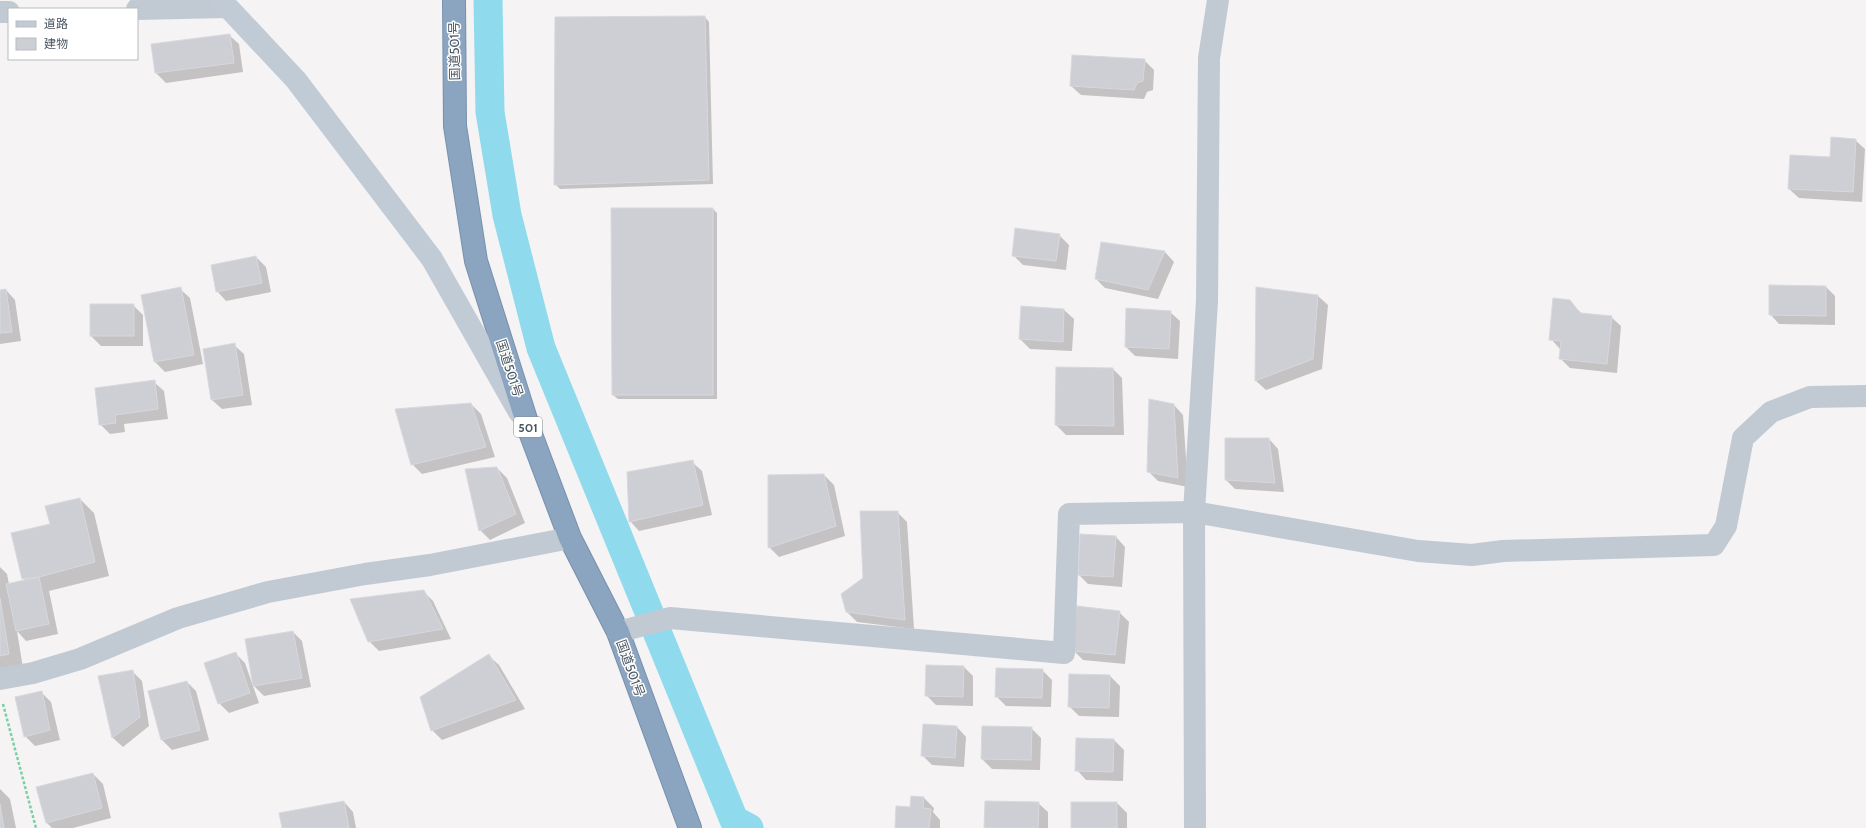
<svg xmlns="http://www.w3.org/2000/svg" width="1866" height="828" font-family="Cabin,'Noto Sans JP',sans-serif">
	<rect width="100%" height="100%" fill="#f5f3f3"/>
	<g fill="#0003">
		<polygon points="705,17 709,22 713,184 560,189 555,184"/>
		<polygon points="229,35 239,44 243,72 166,83 156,73"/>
		<polygon points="1144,60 1154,70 1153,90 1147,92 1144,99 1081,95 1071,86"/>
		<polygon points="1855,140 1865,149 1862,202 1799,198 1789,189"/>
		<polygon points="713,209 717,213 717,399 618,399 613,395"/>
		<polygon points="1059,235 1069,245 1066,270 1023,265 1013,255"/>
		<polygon points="1102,243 1165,252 1174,262 1158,299 1105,288 1096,279"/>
		<polygon points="256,257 266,267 271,292 226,301 217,291"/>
		<polygon points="1826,287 1835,296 1835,325 1779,324 1770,314"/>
		<polygon points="1257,288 1318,296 1328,305 1322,369 1266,390 1256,381"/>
		<polygon points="180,289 190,298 203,364 165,372 155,362 143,295"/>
		<polygon points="6,290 15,300 21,341 0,344 0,291"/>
		<polygon points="1570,301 1582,314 1611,317 1621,326 1617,373 1570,368 1560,358 1560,349 1551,339"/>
		<polygon points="133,305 143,315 143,346 101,346 91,336"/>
		<polygon points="1022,308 1064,310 1074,319 1072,351 1030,349 1020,339"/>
		<polygon points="1170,312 1180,321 1178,359 1135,356 1126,347"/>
		<polygon points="234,345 244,354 252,405 222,409 212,400"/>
		<polygon points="1113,369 1122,378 1124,435 1066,435 1056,425"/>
		<polygon points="154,382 164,391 168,419 124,424 125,432 110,434 100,424"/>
		<polygon points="471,404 481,414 495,457 422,474 412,464"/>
		<polygon points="1174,405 1183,415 1188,487 1158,481 1148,471"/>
		<polygon points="1269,439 1278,449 1284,492 1235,489 1226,480"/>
		<polygon points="692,462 702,471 712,515 639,531 630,521"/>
		<polygon points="497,468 507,478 525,523 490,540 480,530"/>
		<polygon points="824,475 834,485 845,536 779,557 769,547"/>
		<polygon points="80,499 94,513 109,576 49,591 58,634 26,641 17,631 23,668 0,672 0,567 7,574 9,584 25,581 23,578 51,525"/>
		<polygon points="897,512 907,522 914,629 857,622 847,612"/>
		<polygon points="1116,537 1125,547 1122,587 1088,584 1079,575"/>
		<polygon points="423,591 433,601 451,639 379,651 369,641"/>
		<polygon points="1119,612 1129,622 1125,664 1083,660 1073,650"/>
		<polygon points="293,632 302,641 311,687 264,696 253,685"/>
		<polygon points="235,653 245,663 259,703 229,713 219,703"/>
		<polygon points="489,656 499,665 525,709 442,740 432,730"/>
		<polygon points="964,667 973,676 973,706 936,705 926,695"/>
		<polygon points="1042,670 1052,680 1051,707 1006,706 996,696"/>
		<polygon points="132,671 142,681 149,726 123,747 113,738 99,677"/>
		<polygon points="1110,676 1120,686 1119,717 1079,716 1069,706"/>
		<polygon points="187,682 196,691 209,740 172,750 162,740 150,691"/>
		<polygon points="41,692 51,702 60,740 35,746 25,736"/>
		<polygon points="957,727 966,737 964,767 932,765 922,755"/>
		<polygon points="1031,728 1041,738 1040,770 992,769 982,759"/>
		<polygon points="1114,740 1124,750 1123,781 1086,780 1077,770"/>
		<polygon points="93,774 103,784 111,818 73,828 52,828 47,823"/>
		<polygon points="0,789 10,799 16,828 0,828"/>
		<polygon points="924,798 934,808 933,812 940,820 940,828 896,828"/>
		<polygon points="344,802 353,812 356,828 283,828"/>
		<polygon points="1038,803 1048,812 1048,828 985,828"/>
		<polygon points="1117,803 1127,813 1127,828 1072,828"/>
	</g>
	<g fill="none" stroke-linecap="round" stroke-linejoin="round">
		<polyline stroke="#90daee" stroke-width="29" points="488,0 490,112 507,215 541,348 734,820 749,828"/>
	</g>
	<g fill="#cdcfd5" stroke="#d7d9de">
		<polygon points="705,16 709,180 554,185 555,17"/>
		<polygon points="230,34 234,63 155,73 151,44"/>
		<polygon points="1072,55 1145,59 1143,81 1137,83 1134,90 1070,86"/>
		<polygon points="1831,137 1856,139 1853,192 1788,189 1790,155 1830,157"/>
		<polygon points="611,208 713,208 713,395 612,395"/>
		<polygon points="1015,228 1060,234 1056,261 1012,256"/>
		<polygon points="1101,242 1165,251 1148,290 1095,279"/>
		<polygon points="256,256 262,283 216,292 211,265"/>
		<polygon points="1769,285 1826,286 1826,316 1769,315"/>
		<polygon points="181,287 194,355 154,362 141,295"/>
		<polygon points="1256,287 1318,295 1313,359 1255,381"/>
		<polygon points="6,289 12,332 0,333 0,290"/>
		<polygon points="1553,298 1570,300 1580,313 1612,316 1607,364 1559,359 1561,341 1549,340"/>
		<rect x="90" y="304" width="44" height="32"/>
		<polygon points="1021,306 1064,309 1063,342 1019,339"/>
		<polygon points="1126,308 1171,311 1169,349 1125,347"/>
		<polygon points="235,343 243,395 211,400 203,349"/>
		<polygon points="1056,367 1113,368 1114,426 1055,425"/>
		<polygon points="155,380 158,409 115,415 116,423 99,425 95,388"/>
		<polygon points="1149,399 1174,404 1178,478 1147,472"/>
		<polygon points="471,403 486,447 411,465 395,409"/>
		<polygon points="1225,438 1269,438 1275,483 1225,480"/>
		<polygon points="693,460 703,505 629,522 627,472"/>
		<polygon points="497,467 516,514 479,531 465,469"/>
		<polygon points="824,474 836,526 768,548 768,475"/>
		<polygon points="80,498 95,562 39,577 22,579 11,533 50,524 45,506"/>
		<polygon points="860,511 898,511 905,620 846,612 841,594 863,578"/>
		<polygon points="1080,534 1116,536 1113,577 1078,575"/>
		<polygon points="39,577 49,624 16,631 6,584"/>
		<polygon points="424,590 443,629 368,642 350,599"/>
		<polygon points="0,598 9,654 0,656"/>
		<polygon points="1077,606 1120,611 1115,655 1072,651"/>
		<polygon points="293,631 302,678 253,686 245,639"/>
		<polygon points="236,652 250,693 218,704 204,663"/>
		<polygon points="489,654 516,700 431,731 420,697"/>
		<polygon points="926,665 964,666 963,697 925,696"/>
		<polygon points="996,668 1043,669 1042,698 995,697"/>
		<polygon points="133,670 140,717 112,738 98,676"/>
		<polygon points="1069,674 1110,675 1109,708 1068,707"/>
		<polygon points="187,681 200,730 161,740 148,691"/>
		<polygon points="42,691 50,730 24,737 15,697"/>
		<polygon points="923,724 957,726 955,758 921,756"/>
		<polygon points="982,726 1032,727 1031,760 981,759"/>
		<polygon points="1076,738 1114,739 1113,772 1075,771"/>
		<polygon points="93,773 102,808 46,823 36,787"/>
		<polygon points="911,796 924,797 923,808 931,809 929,828 895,828 896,806 910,807"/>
		<polygon points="344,801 349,828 282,828 279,813"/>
		<polygon points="985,801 1039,802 1038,828 984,828"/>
		<rect x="1071" y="802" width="46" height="26"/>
		<polygon points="0,804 4,828 0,828"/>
	</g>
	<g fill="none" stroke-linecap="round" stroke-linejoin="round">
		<g stroke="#7690ad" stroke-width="24">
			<polyline id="highway" points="454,0 455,126 476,261 530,432 570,538 618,632 690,828"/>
		</g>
		<polyline stroke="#7ad0a6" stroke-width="2.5" stroke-dasharray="3 2" stroke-linecap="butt" points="3,704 36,828"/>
		<g stroke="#c1cad2" stroke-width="22">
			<polyline points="137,9 227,7"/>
			<polyline points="0,12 9,12"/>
			<polyline points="618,632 670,618 1064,653 1069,514 1194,512 1418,551 1472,555 1503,551 1714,545 1726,526 1743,438 1771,412 1810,397 1866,396"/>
			<polyline points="0,679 33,673 80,659 178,618 268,592 365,574 430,565 570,538"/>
			<polyline points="1195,828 1194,512 1207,301 1209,58 1218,0"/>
		</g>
		<polyline stroke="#c1cbd6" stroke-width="22" points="221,0 296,80 432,259 519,412"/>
		<use href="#highway" stroke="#8ba5c1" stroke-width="22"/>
	</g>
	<g text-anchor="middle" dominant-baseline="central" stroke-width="3" stroke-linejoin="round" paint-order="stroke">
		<rect fill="#fff" stroke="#808990" stroke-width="1" x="514" y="417" width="28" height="20" rx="3"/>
		<g font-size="12" font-weight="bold" fill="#4a5661">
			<text x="528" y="427">501</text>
		</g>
		<g font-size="13" fill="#4a5661" stroke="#fff">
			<text transform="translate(454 51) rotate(-91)">国道501号</text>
			<text transform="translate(510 368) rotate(72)">国道501号</text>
			<text transform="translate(631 668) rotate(70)">国道501号</text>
		</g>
	</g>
	<rect x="8" y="8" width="130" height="52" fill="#ffffff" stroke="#b7bbc0"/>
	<rect x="16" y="21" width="20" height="6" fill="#c1cbd6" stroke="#b7bbc0"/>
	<text x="44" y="28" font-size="12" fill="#4a5661">道路</text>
	<rect x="16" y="38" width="20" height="12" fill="#cdcfd5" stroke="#b7bbc0"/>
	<text x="44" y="48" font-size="12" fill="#4a5661">建物</text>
</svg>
